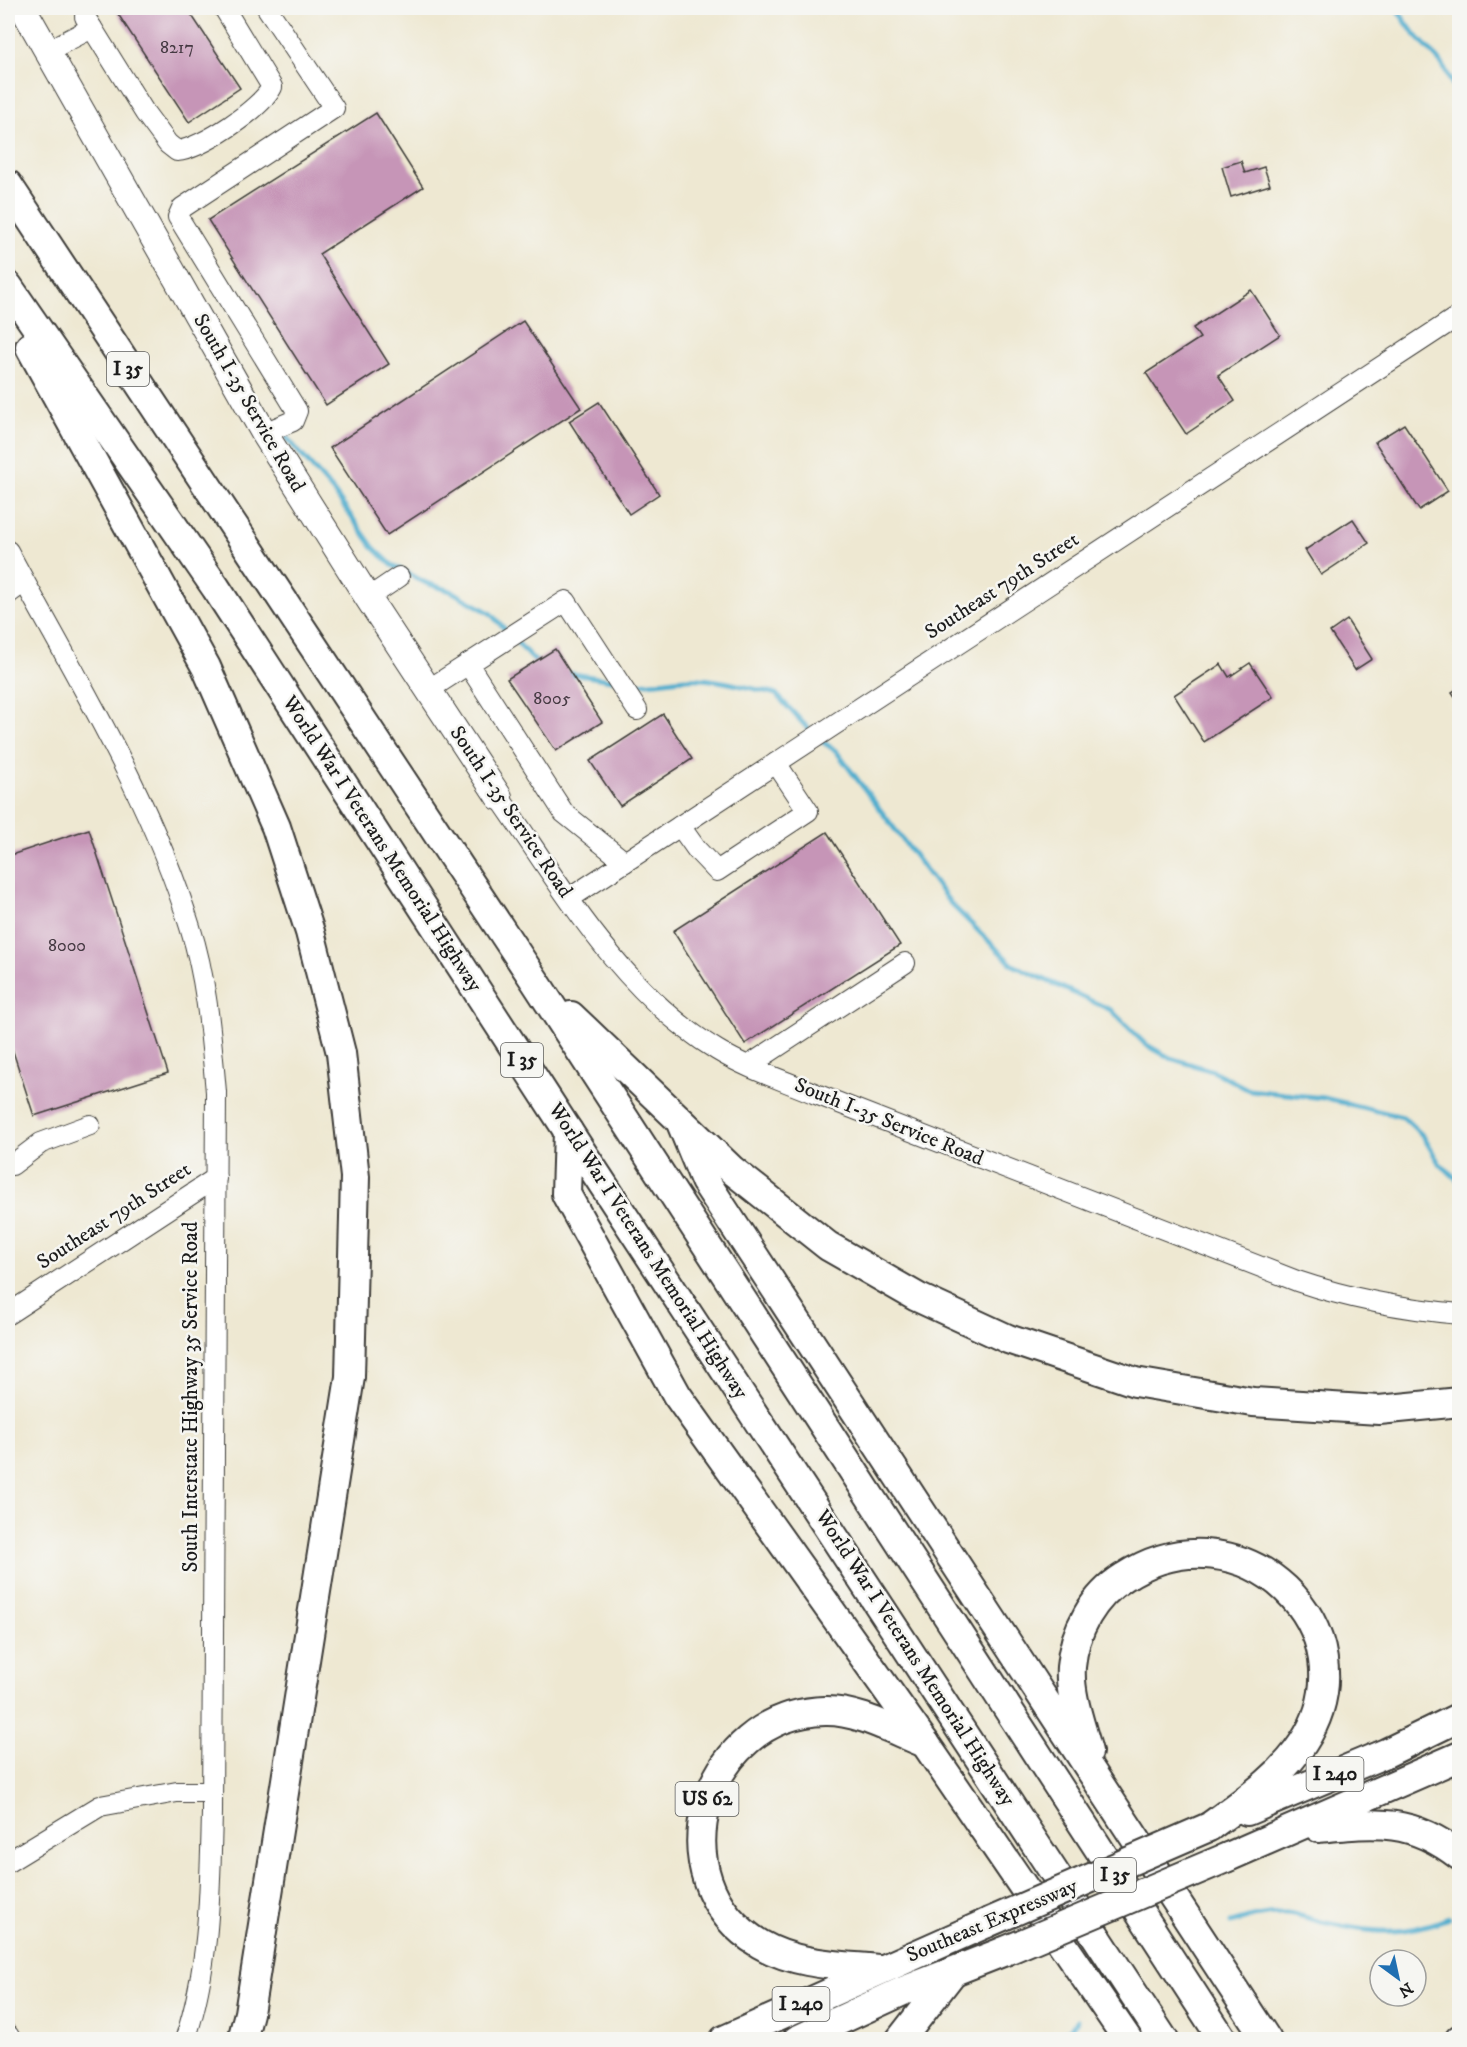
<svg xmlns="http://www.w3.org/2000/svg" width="1467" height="2047" font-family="'IM FELL DW Pica',serif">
	<rect width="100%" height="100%" fill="#f6f6f2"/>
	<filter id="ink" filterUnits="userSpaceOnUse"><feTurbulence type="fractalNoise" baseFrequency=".0167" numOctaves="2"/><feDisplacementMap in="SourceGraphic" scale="12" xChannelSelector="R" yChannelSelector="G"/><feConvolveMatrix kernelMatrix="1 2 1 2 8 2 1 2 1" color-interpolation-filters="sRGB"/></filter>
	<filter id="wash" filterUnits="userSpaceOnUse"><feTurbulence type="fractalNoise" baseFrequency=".008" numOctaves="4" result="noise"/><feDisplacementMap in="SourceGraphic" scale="24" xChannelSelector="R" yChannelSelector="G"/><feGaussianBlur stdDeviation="1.35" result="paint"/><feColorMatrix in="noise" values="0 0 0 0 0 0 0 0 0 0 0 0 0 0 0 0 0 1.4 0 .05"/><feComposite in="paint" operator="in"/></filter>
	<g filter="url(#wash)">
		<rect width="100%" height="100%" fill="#eee8d2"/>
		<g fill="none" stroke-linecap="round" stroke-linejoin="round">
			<g stroke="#50adce" stroke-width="5">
				<polyline points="1396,8 1412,31 1443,65 1460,100"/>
				<polyline points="286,437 333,491 373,547 392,565 426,583 451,591 490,613 525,651 535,661 542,663"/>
				<polyline points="567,673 611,680"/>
				<path d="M626 683C652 686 675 677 700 679 722 680 744 687 765 691L776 694 813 734"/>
				<polyline points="820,740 836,751 951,904 1013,965 1111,1010 1145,1044 1170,1058 1213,1071 1249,1090 1324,1098 1403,1117 1423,1136 1439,1163 1460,1182"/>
				<path d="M1231 1923C1248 1918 1267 1912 1286 1913 1298 1914 1310 1919 1322 1922 1371 1933 1402 1937 1449 1918"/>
				<polyline points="1059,2040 1078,2020"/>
			</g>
		</g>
		<g id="blocks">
			<g fill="#c695b7">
				<polygon points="114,8 187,8 240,88 189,122"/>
				<polygon points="376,113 423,187 319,254 389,364 326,405 208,220"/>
				<polygon points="1241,161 1245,173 1264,167 1270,185 1231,197 1222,167"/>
				<polygon points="1251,290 1280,335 1218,375 1235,401 1186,434 1146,373 1200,338 1193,328"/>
				<polygon points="523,321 581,408 387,535 330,448"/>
				<polygon points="599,402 659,494 629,514 569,421"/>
				<polygon points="1404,424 1448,491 1419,510 1375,442"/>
				<polygon points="1353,519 1369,543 1321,575 1305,550"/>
				<polygon points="1347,620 1372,659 1355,670 1330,632"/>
				<polygon points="555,649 602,722 556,751 507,679"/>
				<polygon points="1250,663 1273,697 1204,742 1174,695 1221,664 1229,677"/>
				<polygon points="1460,687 1460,704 1452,692"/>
				<polygon points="663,714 692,759 620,806 590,761"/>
				<polygon points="89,829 168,1073 34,1116 8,1036 8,856"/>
				<polygon points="827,832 900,945 745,1044 673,931"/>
			</g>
		</g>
	</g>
	<g filter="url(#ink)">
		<use href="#blocks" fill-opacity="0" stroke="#3c3b37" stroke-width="1.5"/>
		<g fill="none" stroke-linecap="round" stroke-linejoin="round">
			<g stroke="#3c3b37" stroke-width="22">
				<g id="minor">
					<polyline points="86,8 85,17 92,28"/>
					<path d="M49 50 92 28 145 113 168 144 177 151C201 149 261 109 272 87L224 8"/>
					<polyline points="264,433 293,421 297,411 178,217 182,208 334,108 267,8"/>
					<path d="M8 551C73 673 149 793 190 927 207 980 211 1037 216 1092L212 1813C210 1890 210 1966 185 2040"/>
					<polyline points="8,594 24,582"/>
					<polyline points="368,598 399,577"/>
					<polyline points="468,664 564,813 625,862"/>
					<polyline points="428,690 566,601 637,710"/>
					<path d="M499 797C562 887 620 991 717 1050 748 1069 783 1080 816 1094L1297 1281C1350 1299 1404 1309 1460 1314"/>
					<polyline points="680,826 697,850 717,871 808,811 776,763"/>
					<polyline points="570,898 1460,315"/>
					<polyline points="748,1066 905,963"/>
					<polyline points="12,1165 41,1143 90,1125"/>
					<polyline points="8,1314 216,1178"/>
					<polyline points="8,1862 100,1806 177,1792 212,1792"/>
					<polyline points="8,2035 11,2040"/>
				</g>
			</g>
			<g stroke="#3c3b37" stroke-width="28">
				<polyline id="major" points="23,8 264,433 368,598 499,797"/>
			</g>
			<g stroke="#3c3b37" stroke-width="32">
				<g id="highway">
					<polyline points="8,185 535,981 1223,2040"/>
					<polyline points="8,286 216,588 568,1131 1164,2040"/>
					<polyline points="30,347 206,667 276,827 310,932 341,1053 355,1177 350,1377 249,2013 242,2040"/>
					<polyline points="571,1016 732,1170 828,1246 917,1297 1008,1339 1135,1382 1253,1402 1379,1410 1460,1402"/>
					<polyline points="681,1123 705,1181 1267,2040"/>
					<polyline points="568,1131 566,1194 677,1395 925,1743 1128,2040"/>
					<path d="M1088 1752C1081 1725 1069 1695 1071 1667 1074 1631 1093 1596 1124 1577 1242 1500 1377 1630 1303 1743 1280 1778 1243 1802 1209 1827"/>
					<polyline points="1247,1811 1386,1753 1460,1717"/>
					<path d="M1319 1828C1376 1822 1412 1818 1460 1856"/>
					<polyline points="1228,1857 1460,1756"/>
					<path d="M879 1969C839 1965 796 1965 760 1944 653 1880 703 1714 825 1711 858 1710 894 1731 925 1743"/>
					<polyline points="724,2040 987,1923"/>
					<polyline points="797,2040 903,1991 1005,1951"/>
					<polyline points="900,2040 952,1973"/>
					<polyline points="1459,2040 1460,2039"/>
				</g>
			</g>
			<use href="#minor" stroke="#fff" stroke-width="20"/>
			<use href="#major" stroke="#fff" stroke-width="26"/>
			<use href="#highway" stroke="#fff" stroke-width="28"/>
			<g stroke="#3c3b37" stroke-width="32" stroke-linecap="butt">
				<g id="highway-bridge">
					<polyline points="987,1923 1209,1827"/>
					<polyline points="1005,1951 1228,1857"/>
				</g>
			</g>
			<use href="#highway-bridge" stroke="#fff" stroke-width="28"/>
		</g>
	</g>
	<g text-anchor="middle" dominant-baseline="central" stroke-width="5" stroke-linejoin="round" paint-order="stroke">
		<g font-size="18" fill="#463a43">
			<text x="177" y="48">8217</text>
			<text x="552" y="699">8005</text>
			<text x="67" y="946">8000</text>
		</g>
		<g fill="#f6f6f2" stroke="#5d5d5c" stroke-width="1.5">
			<rect x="107" y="352" width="42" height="34" rx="4.5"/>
			<rect x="501" y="1043" width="42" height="34" rx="4.5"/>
			<rect x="1306.5" y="1757" width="57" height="34" rx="4.5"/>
			<rect x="675.5" y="1782" width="63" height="34" rx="4.5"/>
			<rect x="1094" y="1858" width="42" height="34" rx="4.5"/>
			<rect x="772.5" y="1987" width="57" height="34" rx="4.5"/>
		</g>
		<g font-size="20" font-weight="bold" fill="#1c1c1c">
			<text x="128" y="369">I 35</text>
			<text x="522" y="1060">I 35</text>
			<text x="1335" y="1774">I 240</text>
			<text x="707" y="1799">US 62</text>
			<text x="1115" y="1875">I 35</text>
			<text x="801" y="2004">I 240</text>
		</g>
		<g font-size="21" fill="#1c1c1c" stroke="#f6f6f2">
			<text transform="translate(249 403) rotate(60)">South I-35 Service Road</text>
			<text transform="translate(1002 586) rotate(-33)">Southeast 79th Street</text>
			<text transform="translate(511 812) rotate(56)">South I-35 Service Road</text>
			<text transform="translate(382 844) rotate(57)">World War I Veterans Memorial Highway</text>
			<text transform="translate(889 1122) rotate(22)">South I-35 Service Road</text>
			<text transform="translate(114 1216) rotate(-33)">Southeast 79th Street</text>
			<text transform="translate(648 1251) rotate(57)">World War I Veterans Memorial Highway</text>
			<text transform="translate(191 1397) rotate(-90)">South Interstate Highway 35 Service Road</text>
			<text transform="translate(915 1658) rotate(57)">World War I Veterans Memorial Highway</text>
			<text transform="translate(992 1921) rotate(-23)">Southeast Expressway</text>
		</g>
	</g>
	<rect width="1467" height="2047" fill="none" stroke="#f6f6f2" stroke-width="30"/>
	<g transform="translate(1398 1978) rotate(147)"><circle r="28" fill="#f6f6f2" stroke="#9f9f9c" stroke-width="1.5"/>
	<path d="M0-4.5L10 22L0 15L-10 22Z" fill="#1f6fb2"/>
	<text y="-9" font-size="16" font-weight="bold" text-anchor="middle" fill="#1c1c1c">N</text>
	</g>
</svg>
